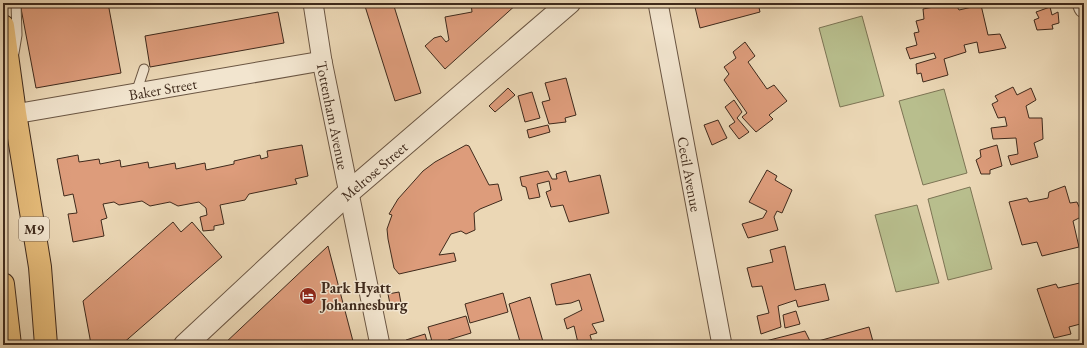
<svg xmlns="http://www.w3.org/2000/svg" width="1087" height="348" font-family="'EB Garamond',serif">
	<rect width="100%" height="100%" fill="#ebd7b5"/>
	<filter id="stains"><feTurbulence type="fractalNoise" baseFrequency=".005" numOctaves="4"/><feColorMatrix values="0 0 0 0 .2 0 0 0 0 .09 0 0 0 0 .02 0 0 0 .5 -.17"/></filter>
	<radialGradient id="worn" r=".72"><stop offset=".6" stop-color="#630" stop-opacity="0"/><stop offset="1" stop-color="#630" stop-opacity=".3"/></radialGradient>
	<g fill="#b8be8d" stroke="#7c7454">
		<polygon points="862,16 884,96 840,107 819,28"/>
		<polygon points="944,89 967,173 923,185 899,101"/>
		<polygon points="970,187 992,269 948,280 928,199"/>
		<polygon points="917,205 939,283 896,292 875,215"/>
	</g>
	<g fill="#dd9c7b" stroke="#3f2a1c">
		<polygon points="20,3 108,3 121,73 36,88"/>
		<polygon points="364,3 393,3 421,93 395,101"/>
		<polygon points="471,3 518,3 445,69 425,46 434,38 441,36 446,42 449,40 445,17 472,12"/>
		<polygon points="694,3 758,3 760,12 700,28"/>
		<polygon points="955,3 959,10 981,5 988,35 1000,34 1006,48 979,53 977,42 964,45 966,52 944,59 948,75 923,82 921,73 917,74 916,64 936,58 934,53 910,59 906,48 917,45 914,33 919,32 916,21 924,19 923,9"/>
		<polygon points="1050,7 1052,15 1058,12 1059,23 1052,25 1053,29 1037,30 1034,20 1039,18 1036,12"/>
		<polygon points="278,12 284,43 150,67 145,36"/>
		<polygon points="745,42 755,56 748,62 767,89 774,85 787,101 769,115 773,119 756,132 742,117 747,113 724,80 729,74 724,67 736,58 733,52"/>
		<polygon points="566,78 576,115 565,118 566,122 549,124 542,102 550,100 545,83"/>
		<polygon points="1013,87 1017,95 1031,88 1036,100 1026,106 1029,118 1042,118 1043,139 1034,143 1038,157 1011,165 1008,156 1018,154 1016,138 993,139 991,128 1007,126 1005,117 998,118 992,104 998,101 995,96"/>
		<polygon points="508,88 515,95 495,112 489,106"/>
		<polygon points="532,92 540,118 525,122 518,96"/>
		<polygon points="734,100 742,112 737,118 749,132 739,139 729,126 735,122 725,107"/>
		<polygon points="718,120 727,138 712,145 704,125"/>
		<polygon points="548,125 550,132 529,138 527,130"/>
		<polygon points="302,145 308,176 295,179 297,184 249,194 245,200 220,205 224,224 214,226 214,230 203,231 200,217 207,215 206,208 199,202 178,206 170,202 150,206 142,201 119,205 114,202 103,204 107,218 101,220 104,236 73,242 68,214 77,213 73,194 64,196 57,159 78,155 79,162 99,159 100,164 120,160 121,167 148,162 149,168 175,163 176,169 205,163 206,170 234,164 234,161 260,155 261,159 268,157 267,151"/>
		<polygon points="466,145 469,146 489,185 498,184 502,200 480,209 474,213 475,230 466,234 461,231 451,234 439,255 454,253 456,261 399,274 394,268 388,239 387,229 392,215 389,214 398,199 423,171 435,162"/>
		<polygon points="997,145 1002,166 990,170 990,174 981,174 976,160 981,157 980,150"/>
		<polygon points="767,170 777,176 775,180 792,190 782,213 777,211 774,217 778,230 748,238 742,224 763,218 767,211 749,202"/>
		<polygon points="548,171 552,179 557,179 556,174 566,171 569,182 600,175 609,213 569,222 563,205 551,207 546,192 551,190 549,181 537,184 540,197 529,199 526,187 522,186 520,177"/>
		<polygon points="1065,186 1070,203 1077,202 1083,216 1073,221 1079,247 1042,256 1037,242 1022,245 1009,202 1027,198 1029,202 1048,198 1049,192"/>
		<polygon points="173,222 181,232 192,222 222,257 121,345 104,345 102,343 91,344 83,301"/>
		<polygon points="328,246 354,345 223,345"/>
		<polygon points="785,246 795,290 825,284 829,300 798,307 796,300 778,306 781,327 761,334 757,316 769,313 762,286 752,287 747,268 773,262 770,250"/>
		<polygon points="590,274 604,321 592,324 597,333 590,335 593,345 573,345 578,343 574,326 567,329 564,319 582,310 579,300 571,303 556,305 551,284"/>
		<polygon points="1084,282 1084,323 1069,327 1071,334 1054,338 1037,289 1056,284 1058,288"/>
		<polygon points="399,292 401,303 390,304 388,294"/>
		<polygon points="503,293 508,312 470,323 465,304"/>
		<polygon points="530,297 544,345 521,345 509,304"/>
		<polygon points="796,311 800,324 785,328 783,315"/>
		<polygon points="466,316 471,333 448,340 449,345 433,345 428,327"/>
		<polygon points="869,327 874,345 750,345 805,331 811,343"/>
		<polygon points="425,334 428,345 407,345 406,340"/>
	</g>
	<g fill="none" stroke-linecap="round" stroke-linejoin="round">
		<g stroke="#6a5542" stroke-width="11">
			<g id="service">
				<polyline points="14,53 17,35 16,3"/>
				<polyline points="136,93 144,69"/>
			</g>
		</g>
		<g stroke="#6a5542" stroke-width="21">
			<g id="minor">
				<path id="s1" d="M313 3 322 61 380 345"/>
				<path id="s2" d="M658 3 722 345"/>
				<polyline points="1082,3 1084,8"/>
				<path id="s3" d="M3 116 322 61"/>
			</g>
		</g>
		<g stroke="#6a5542" stroke-width="24">
			<g id="tertiary">
				<path id="s4" d="M185 345 348 193 569 3"/>
			</g>
		</g>
		<g stroke="#3f2a1c" stroke-width="24">
			<g id="primary">
				<polyline points="3,26 15,113 40,267 46,345"/>
				<polyline points="3,284 10,345"/>
			</g>
		</g>
		<use href="#service" stroke="#f2e5cf" stroke-width="9"/>
		<use href="#minor" stroke="#f2e5cf" stroke-width="19"/>
		<use href="#tertiary" stroke="#f2e5cf" stroke-width="22"/>
		<use href="#primary" stroke="#e6bc7a" stroke-width="22"/>
	</g>
	<defs>
		<g id="hotel-disc" transform="scale(0.9)"><circle r="9.5" fill="#8f2418" stroke="#f2e5cf"/><path d="M-6-4.5h1.5V1H6V5H4.5V3h-9V5H-6ZM-4 0a1.8 1.8 0 1 1 3.6 0ZM.5 0V-2.5h3Q6-2.5 6 0Z" fill="#fff"/></g>
	</defs>
	<g fill-rule="evenodd">
		<use href="#hotel-disc" x="308" y="296"/>
	</g>
	<g text-anchor="middle" dominant-baseline="central" stroke-width="3" stroke-linejoin="round" paint-order="stroke">
		<rect fill="#f2e5cf" stroke="#756252" stroke-width="1" x="19" y="217" width="30" height="24" rx="3"/>
		<g font-size="14" font-weight="bold" fill="#3f2a1c">
			<text x="34" y="229">M9</text>
		</g>
		<g font-size="15" fill="#3f2a1c" stroke="#f2e5cf">
			<text stroke="none"><textPath href="#s3" startOffset="162">Baker Street</textPath></text>
			<text stroke="none"><textPath href="#s1" startOffset="114">Tottenham Avenue</textPath></text>
			<text stroke="none"><textPath href="#s4" startOffset="257">Melrose Street</textPath></text>
			<text stroke="none"><textPath href="#s2" startOffset="174">Cecil Avenue</textPath></text>
		</g>
		<g font-size="15" font-weight="bold" fill="#3f2a1c" stroke="#f2e5cf" text-anchor="start">
			<text x="321" y="287">Park Hyatt<tspan x="321" dy="17">Johannesburg</tspan></text>
		</g>
	</g>
	<rect width="1087" height="348" fill="none" stroke="#ebd7b5" stroke-width="16"/>
	<rect x="4" y="4" width="1079" height="340" fill="none" stroke="#3f2a1c" stroke-width="2"/>
	<rect x="8" y="8" width="1071" height="332" fill="none" stroke="#3f2a1c"/>
	<rect width="100%" height="100%" filter="url(#stains)"/>
	<rect width="100%" height="100%" fill="url(#worn)"/>
</svg>
